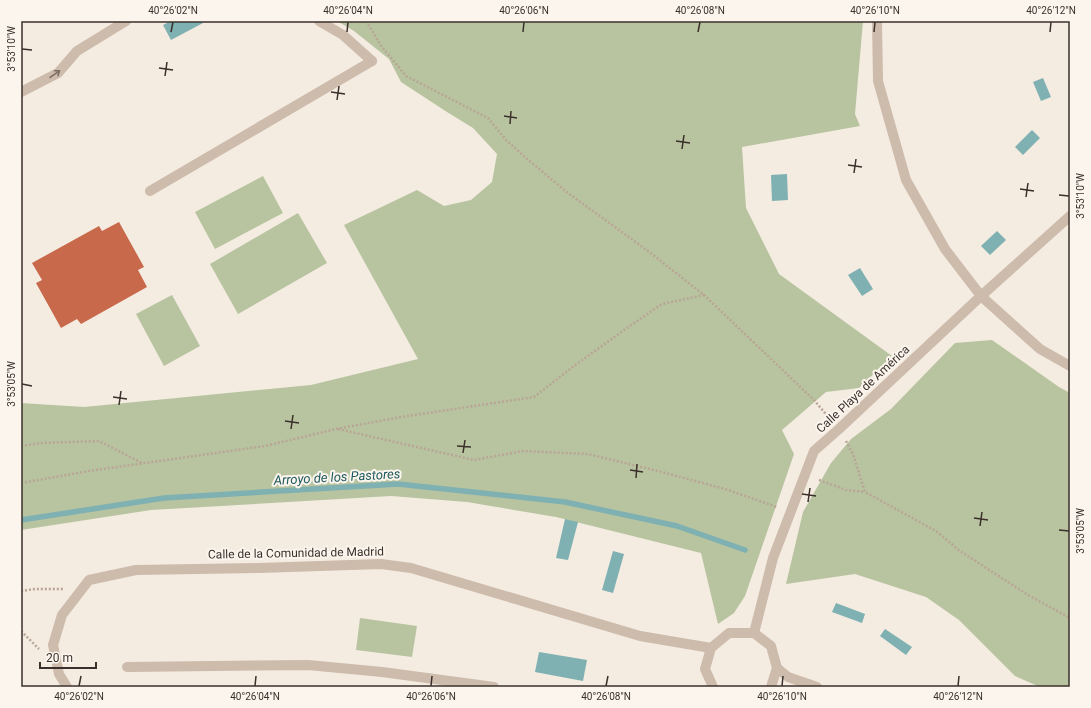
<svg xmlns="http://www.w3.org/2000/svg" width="1091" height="708" font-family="Roboto,sans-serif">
	<rect width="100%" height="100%" fill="#f4ebe1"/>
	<g fill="#b8c4a0">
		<polygon points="337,21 863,21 855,114 860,126 742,147 746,208 779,274 892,356 859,388 826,392 782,430 794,454 745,596 734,613 718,624 701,553 556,517 467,502 391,496 151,510 21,530 21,403 84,407 311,385 418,359 344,225 417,190 444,206 471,200 492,182 497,154 473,128 447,112 401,82 389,59 354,31"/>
		<polygon points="263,176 283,213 215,249 195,212"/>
		<polygon points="298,213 327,263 238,314 210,264"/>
		<polygon points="172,295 200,346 164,366 136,314"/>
		<polygon points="992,340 1059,387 1070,393 1070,687 1040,687 1015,676 959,620 926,597 855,574 786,584 803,512 831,463 851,439 891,409 955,343"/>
		<polygon points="360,618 417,626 412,657 356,650"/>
	</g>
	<g fill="#7fb0b2">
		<polygon points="171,21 202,21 203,23 171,40 163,25"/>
		<polygon points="1043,78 1051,97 1041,101 1033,82"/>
		<polygon points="1032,130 1040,138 1023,155 1015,147"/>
		<polygon points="787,174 788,200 772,201 771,175"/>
		<polygon points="997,231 1006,240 990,255 981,246"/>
		<polygon points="860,268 873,289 862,296 848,275"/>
		<polygon points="565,519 578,522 568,560 556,558"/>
		<polygon points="613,551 624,554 613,593 602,590"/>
		<polygon points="836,603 865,614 862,623 832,612"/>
		<polygon points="885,629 912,647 906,655 880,636"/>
		<polygon points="539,652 587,660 583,681 535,672"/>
	</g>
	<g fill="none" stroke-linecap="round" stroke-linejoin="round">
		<polyline stroke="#7fb0b2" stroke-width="5.5" points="21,520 164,498 398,484 565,502 677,526 745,550"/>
	</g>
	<polygon fill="#c8694b" points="119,222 144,267 138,270 147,287 81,324 77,319 61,328 36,283 42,280 32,263 99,226 102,231"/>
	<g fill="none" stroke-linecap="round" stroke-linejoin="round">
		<g stroke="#b9a596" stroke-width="2.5" stroke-dasharray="2 2" stroke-linecap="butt">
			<polyline points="366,21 382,47 406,76 488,118 506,140 526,158 568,193 648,251 704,295 814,400 830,419"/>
			<polyline points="338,429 474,460 523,451 588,454 658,471 725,489 777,507"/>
			<polyline points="846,441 853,454 865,492 936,531 960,551 1028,595 1070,618"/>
			<polyline points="21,446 40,443 99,441 142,463"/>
			<polyline points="819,480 846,490 865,492"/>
			<polyline points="21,483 89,471 265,446 336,429 401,417 534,397 574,366 627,328 662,304 704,295"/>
			<polyline points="21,591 35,589 63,589"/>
			<polyline points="21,631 39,649"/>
		</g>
		<polyline stroke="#cdbbac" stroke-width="10" points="150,191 372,61"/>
		<g stroke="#cdbbac" stroke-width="10">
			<polyline points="319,21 343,35 372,61"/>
			<polyline points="877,21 878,81 906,180 945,249 981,296 1040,349 1070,366"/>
			<polyline points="21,92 58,73 77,51 126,21"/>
			<polyline points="754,633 773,558 814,451 839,429 981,296 1070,216"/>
			<polyline points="127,667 308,665 382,672 494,687"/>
			<polyline points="777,668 788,677 817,687"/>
			<polyline points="67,687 59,674 53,645 62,615 89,580 136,570 259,568 381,564 411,568 640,636 711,648"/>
			<polyline points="713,687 705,669 711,648 729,633 754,633 771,646 777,668 771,687"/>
		</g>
	</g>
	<defs><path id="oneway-shaft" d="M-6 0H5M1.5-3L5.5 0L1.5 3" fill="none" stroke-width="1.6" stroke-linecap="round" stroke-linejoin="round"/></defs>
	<use stroke="#7d6f65" href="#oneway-shaft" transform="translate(55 74) rotate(-35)"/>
	<path fill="none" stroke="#3b302b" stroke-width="1.5" d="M171 32 173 22M347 32 348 22M523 32 524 22M698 32 700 22M874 32 875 22M1050 32 1051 22M22 49 32 50M159 68 173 70M165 76 167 62M331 92 345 94M337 100 339 86M504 116 517 118M510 124 511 111M676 141 690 143M682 149 684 135M848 165 862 167M854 173 856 159M1020 189 1034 191M1059 195 1069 196M1026 197 1028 183M22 384 32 386M113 397 127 399M119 405 121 391M285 421 299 423M291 429 293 415M457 446 471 447M463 453 465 440M630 470 643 472M636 478 637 464M802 494 816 496M808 502 810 488M974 518 988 520M980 526 982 512M1059 530 1069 531M79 686 81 676M255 686 256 676M431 686 432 676M606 686 608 676M782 686 783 676M958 686 959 676"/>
	<g text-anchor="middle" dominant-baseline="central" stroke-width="4" stroke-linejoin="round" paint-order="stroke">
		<g font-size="12" fill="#3b302b" stroke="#fbf5ee">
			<text transform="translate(863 389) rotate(-43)">Calle Playa de América</text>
			<text transform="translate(296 553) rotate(-1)">Calle de la Comunidad de Madrid</text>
		</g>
		<g font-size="13" font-style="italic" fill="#1f5a5e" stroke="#fbf5ee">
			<text transform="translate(337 477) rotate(-3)">Arroyo de los Pastores</text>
		</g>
	</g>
	<rect width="1091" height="708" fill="none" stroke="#fbf5ee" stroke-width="44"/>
	<path d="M40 662v6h56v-6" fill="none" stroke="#3b302b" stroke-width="2"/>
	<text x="46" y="662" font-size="12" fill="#3b302b" stroke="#fbf5ee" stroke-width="3" paint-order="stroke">20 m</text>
	<rect x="22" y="22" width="1047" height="664" fill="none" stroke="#3b302b" stroke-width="1.5"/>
	<g font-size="10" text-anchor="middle" fill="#3b302b">
		<text x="173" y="14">40°26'02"N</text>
		<text x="348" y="14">40°26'04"N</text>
		<text x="524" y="14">40°26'06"N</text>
		<text x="700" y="14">40°26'08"N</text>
		<text x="875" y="14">40°26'10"N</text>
		<text x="1051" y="14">40°26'12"N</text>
		<text transform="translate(11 49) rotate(-90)" y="4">3°53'10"W</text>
		<text transform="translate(1080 196) rotate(-90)" y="4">3°53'10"W</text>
		<text transform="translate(11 384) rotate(-90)" y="4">3°53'05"W</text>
		<text transform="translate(1080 531) rotate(-90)" y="4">3°53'05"W</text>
		<text x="79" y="700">40°26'02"N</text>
		<text x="255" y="700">40°26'04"N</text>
		<text x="431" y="700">40°26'06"N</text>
		<text x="606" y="700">40°26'08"N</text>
		<text x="782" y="700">40°26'10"N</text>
		<text x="958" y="700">40°26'12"N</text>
	</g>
</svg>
